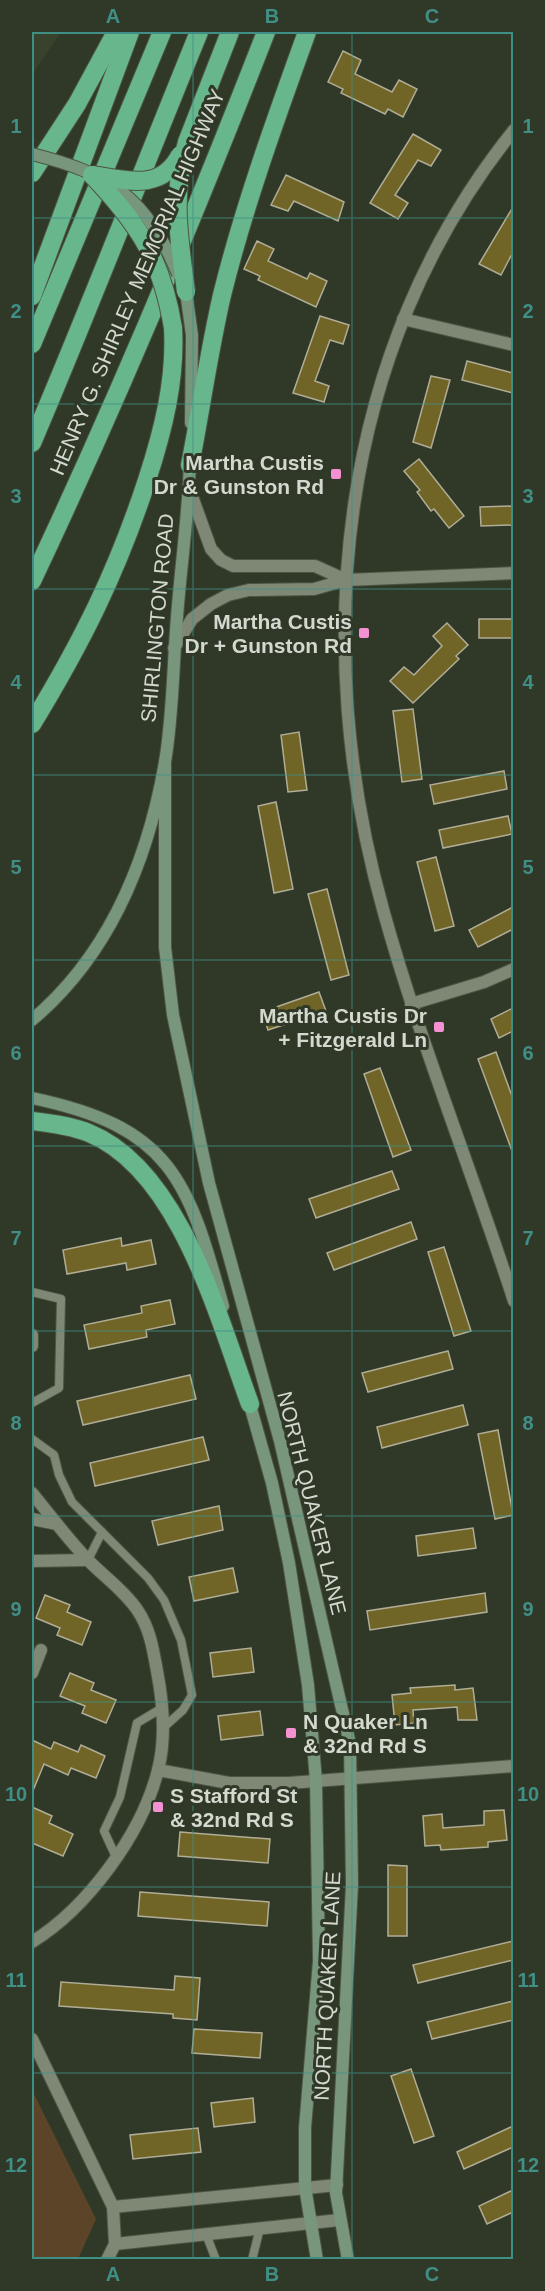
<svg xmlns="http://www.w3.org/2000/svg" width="545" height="2291" font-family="Helvetica,sans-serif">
	<rect width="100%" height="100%" fill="#303828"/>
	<polygon fill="#38422c" points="32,32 61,32 32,75"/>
	<polygon fill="#5c4428" points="32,2090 96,2219 78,2259 32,2259"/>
	<g fill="#706526" stroke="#b0ad97" stroke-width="1.5">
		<polygon points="343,51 361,60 355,74 392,92 399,80 417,89 403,117 388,109 385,114 341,93 343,89 328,82"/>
		<polygon points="413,134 441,150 431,166 418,160 395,195 408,203 398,219 370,203"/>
		<polygon points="286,175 344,202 338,221 294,201 288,211 271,205"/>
		<polygon points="513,207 513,252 501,275 479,264"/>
		<polygon points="257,241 274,249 268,261 307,279 310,273 327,281 316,307 258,280 260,276 244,269"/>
		<polygon points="320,316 349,325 343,344 330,340 315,381 329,386 324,402 293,393"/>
		<polygon points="467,361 513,373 513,393 462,380"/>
		<polygon points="431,376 450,380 431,448 413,442"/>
		<polygon points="419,459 464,516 449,528 434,509 431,511 417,492 420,490 404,471"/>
		<polygon points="513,506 513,525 481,526 480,507"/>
		<rect x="479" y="619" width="34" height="19"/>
		<polygon points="447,623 468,645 456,656 459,659 413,703 390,681 404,667 414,675 442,646 433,636"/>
		<polygon points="413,709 422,779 402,782 393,711"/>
		<polygon points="299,732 307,790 288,792 281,735"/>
		<polygon points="504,771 507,789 434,804 430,785"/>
		<polygon points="276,802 293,889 274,893 258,806"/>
		<polygon points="508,816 512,834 443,848 439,830"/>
		<polygon points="436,857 454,926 435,931 417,862"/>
		<polygon points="327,889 349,975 331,980 308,894"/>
		<polygon points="513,907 513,929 478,947 469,930"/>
		<polygon points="319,992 326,1011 268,1030 262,1012"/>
		<polygon points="513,1008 513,1031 499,1038 491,1019"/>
		<polygon points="496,1052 513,1099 512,1151 478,1059"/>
		<polygon points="380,1068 411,1150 393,1157 364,1074"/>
		<polygon points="392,1171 399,1189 316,1218 309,1199"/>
		<polygon points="411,1222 417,1239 334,1270 327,1253"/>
		<polygon points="121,1238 122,1246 151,1240 156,1264 127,1270 126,1263 67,1274 63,1250"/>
		<polygon points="444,1247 471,1331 454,1336 428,1252"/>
		<polygon points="170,1300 175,1324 146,1330 147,1337 89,1349 84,1325 142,1313 141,1306"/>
		<polygon points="448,1351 453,1369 368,1392 362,1373"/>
		<polygon points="190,1375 196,1399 83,1425 77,1401"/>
		<polygon points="463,1405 468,1425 382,1448 377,1427"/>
		<polygon points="498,1430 513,1515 495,1519 478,1434"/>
		<polygon points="203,1437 209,1460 95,1486 90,1463"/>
		<polygon points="219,1506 223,1530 158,1545 152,1521"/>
		<polygon points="473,1528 476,1548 418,1556 416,1536"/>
		<polygon points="233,1568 238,1592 194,1601 189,1577"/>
		<polygon points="485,1593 487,1612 370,1630 367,1611"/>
		<polygon points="45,1595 70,1605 67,1612 91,1622 82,1645 57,1635 60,1628 36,1618"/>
		<polygon points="251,1648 254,1672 213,1677 210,1653"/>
		<polygon points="70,1673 94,1683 91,1690 116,1700 106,1723 82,1713 85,1706 60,1696"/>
		<polygon points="455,1685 455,1690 473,1688 477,1720 458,1720 457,1707 413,1710 414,1723 395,1725 392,1695 411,1693 410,1688"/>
		<polygon points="260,1711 263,1735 221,1740 218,1716"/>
		<polygon points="32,1740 51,1749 54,1742 78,1752 81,1745 105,1756 96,1778 71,1768 68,1775 44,1764 32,1793"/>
		<polygon points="32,1807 52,1816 49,1823 73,1834 63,1856 32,1843"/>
		<polygon points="504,1810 507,1840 488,1842 488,1847 441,1850 440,1845 425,1846 423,1816 442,1814 443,1828 484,1825 484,1811"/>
		<polygon points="180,1832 270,1839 268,1863 178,1856"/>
		<polygon points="388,1865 407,1866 407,1936 388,1936"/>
		<polygon points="140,1892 269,1902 267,1926 138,1916"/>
		<polygon points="513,1941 513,1960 418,1983 413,1965"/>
		<polygon points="175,1976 200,1978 197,2020 173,2018 173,2014 59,2006 61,1982 174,1990"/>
		<polygon points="513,2001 513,2020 432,2039 427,2022"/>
		<polygon points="194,2029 262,2033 260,2058 192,2053"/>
		<polygon points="411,2069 434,2136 414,2143 391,2076"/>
		<polygon points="253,2098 255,2122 214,2127 211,2103"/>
		<polygon points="513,2126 513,2147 464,2169 457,2152"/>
		<polygon points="198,2128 201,2152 133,2159 130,2135"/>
		<polygon points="513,2190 513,2212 487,2224 479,2206"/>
	</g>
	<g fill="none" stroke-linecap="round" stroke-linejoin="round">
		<g stroke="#4d5445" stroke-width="10">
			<g id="service">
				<polyline points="32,1292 61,1299 59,1388 32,1403"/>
				<polyline points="32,1439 54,1455 59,1475 72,1502 148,1578 164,1600 181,1640 192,1695 183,1710 163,1728"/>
				<polyline points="88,1560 102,1532"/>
				<polyline points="116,1857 104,1831 120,1797 137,1723 162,1708"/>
				<polyline points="206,2234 216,2260"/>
				<polyline points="252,2260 260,2228"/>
			</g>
		</g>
		<g stroke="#4d5445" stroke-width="14">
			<g id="minor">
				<path d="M514 130C336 351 309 647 384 913 421 1045 472 1171 514 1301"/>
				<polyline points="403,319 514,345"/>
				<polyline points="411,1004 484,982 514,969"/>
				<polyline points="32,1335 32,1346"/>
				<path d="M32 1493C50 1515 67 1538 87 1559 104 1577 124 1590 138 1611 150 1629 153 1649 157 1671 163 1702 166 1739 158 1770 142 1834 87 1908 32 1942"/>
				<polyline points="32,1519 57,1524"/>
				<polyline points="32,1561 88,1560"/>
				<polyline points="32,1673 41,1650"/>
				<polyline points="158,1770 229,1783 289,1783 514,1766"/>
				<polyline points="32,2039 113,2207"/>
			</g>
		</g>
		<g stroke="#4d5445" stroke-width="14">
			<g id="tertiary">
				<polyline points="189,488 211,549 221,560 233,566 315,566 346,580"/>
				<polyline points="174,648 192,619 211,604 228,595 249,590 314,589 346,580 514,573"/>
				<polyline points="115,2244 339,2220"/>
				<polyline points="107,2260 115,2244 113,2207 337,2185"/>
			</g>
		</g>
		<g stroke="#4d5445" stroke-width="14">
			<g id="secondary">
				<polyline points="186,292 192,335 191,423"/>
				<polyline points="165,762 165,947 173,1015 209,1183 280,1441 350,1744 352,1885 336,2193 348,2260"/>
				<path d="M32 1020C109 955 148 860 165 762 173 715 173 665 177 617 181 564 189 511 190 458"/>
				<path d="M32 1098C170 1127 188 1178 223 1306"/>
				<polyline points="248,1398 272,1483 289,1563 308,1685 316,1781 319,1961 305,2128 305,2187 317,2260"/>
			</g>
		</g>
		<g stroke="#4d5445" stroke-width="20">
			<g id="motorway">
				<polyline points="187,142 230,32"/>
				<polyline points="32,173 77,104 116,32"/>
				<polyline points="32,296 130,32"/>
				<polyline points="32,344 162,32"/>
				<path d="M32 443C90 307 143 169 199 32"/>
				<path d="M190 465C201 409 209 351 222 295 244 206 276 118 307 32"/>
				<path d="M32 581C117 401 194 217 266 32"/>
				<path d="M32 724C82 642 117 572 147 480 163 431 176 380 173 328"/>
				<path d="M32 1121C50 1123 72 1126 89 1133 180 1170 219 1320 250 1404"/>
			</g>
		</g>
		<use href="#service" stroke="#7e8875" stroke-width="8"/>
		<use href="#minor" stroke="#7e8875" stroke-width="12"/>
		<use href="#tertiary" stroke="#7e8875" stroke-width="12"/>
		<use href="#secondary" stroke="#77967c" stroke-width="12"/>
		<use href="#motorway" stroke="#68b68c" stroke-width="18"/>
		<g stroke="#4d5445" stroke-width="14" stroke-linecap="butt">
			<path id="secondary-bridge" d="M32 154C111 174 146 197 178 274"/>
		</g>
		<g stroke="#4d5445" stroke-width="20" stroke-linecap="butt">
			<g id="motorway-bridge">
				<path d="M92 175C139 224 162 260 173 328"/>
				<path d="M92 175C126 180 161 192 180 155"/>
				<path d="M186 292C179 236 171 197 187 142"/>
			</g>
		</g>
		<use href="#secondary-bridge" stroke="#77967c" stroke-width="12"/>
		<use href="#motorway-bridge" stroke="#68b68c" stroke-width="18"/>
	</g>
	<path fill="none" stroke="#408f86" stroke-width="1.5" stroke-opacity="0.55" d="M193 32V2260M352 32V2260M32 218H514M32 404H514M32 589H514M32 775H514M32 960H514M32 1146H514M32 1331H514M32 1516H514M32 1702H514M32 1887H514M32 2073H514"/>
	<g fill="#f491d3" stroke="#303828" stroke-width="2">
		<rect x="330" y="468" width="12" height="12" rx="3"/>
		<rect x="358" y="627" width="12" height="12" rx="3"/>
		<rect x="433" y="1021" width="12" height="12" rx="3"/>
		<rect x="285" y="1727" width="12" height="12" rx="3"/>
		<rect x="152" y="1801" width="12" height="12" rx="3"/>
	</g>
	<g text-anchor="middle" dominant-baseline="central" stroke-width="6" stroke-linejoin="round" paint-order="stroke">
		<g font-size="21" fill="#d4d9cf" stroke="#303828">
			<text transform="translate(137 282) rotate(-67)">HENRY G. SHIRLEY MEMORIAL HIGHWAY</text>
			<text transform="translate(157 618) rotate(-85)">SHIRLINGTON ROAD</text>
			<text transform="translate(312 1503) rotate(76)">NORTH QUAKER LANE</text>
			<text transform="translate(327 1986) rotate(-87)">NORTH QUAKER LANE</text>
		</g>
		<g font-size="21" font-weight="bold" fill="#d4d9cf" stroke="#303828" text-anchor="end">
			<text x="324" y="462">Martha Custis<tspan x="324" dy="24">Dr &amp; Gunston Rd</tspan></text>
			<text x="352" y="621">Martha Custis<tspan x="352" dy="24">Dr + Gunston Rd</tspan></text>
			<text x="427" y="1015">Martha Custis Dr<tspan x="427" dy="24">+ Fitzgerald Ln</tspan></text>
			<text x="303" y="1721" text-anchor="start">N Quaker Ln<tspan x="303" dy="24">&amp; 32nd Rd S</tspan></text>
			<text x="170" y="1795" text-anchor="start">S Stafford St<tspan x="170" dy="24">&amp; 32nd Rd S</tspan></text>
		</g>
	</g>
	<rect width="545" height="2291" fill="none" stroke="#303828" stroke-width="66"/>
	<rect x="33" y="33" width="479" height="2225" fill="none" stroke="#408f86" stroke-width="2"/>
	<g font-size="20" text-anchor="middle" font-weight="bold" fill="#408f86">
		<text x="113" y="23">A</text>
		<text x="272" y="23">B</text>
		<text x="432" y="23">C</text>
		<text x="16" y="133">1</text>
		<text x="528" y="133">1</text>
		<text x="16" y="318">2</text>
		<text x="528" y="318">2</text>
		<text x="16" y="503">3</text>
		<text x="528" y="503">3</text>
		<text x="16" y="689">4</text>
		<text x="528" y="689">4</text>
		<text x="16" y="874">5</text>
		<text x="528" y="874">5</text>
		<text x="16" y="1060">6</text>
		<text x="528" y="1060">6</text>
		<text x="16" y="1245">7</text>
		<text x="528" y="1245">7</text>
		<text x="16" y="1430">8</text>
		<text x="528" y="1430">8</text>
		<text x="16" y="1616">9</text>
		<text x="528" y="1616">9</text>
		<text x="16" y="1801">10</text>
		<text x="528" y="1801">10</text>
		<text x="16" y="1987">11</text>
		<text x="528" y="1987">11</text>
		<text x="16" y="2172">12</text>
		<text x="528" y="2172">12</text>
		<text x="113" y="2281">A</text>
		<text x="272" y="2281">B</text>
		<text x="432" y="2281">C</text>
	</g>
</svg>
